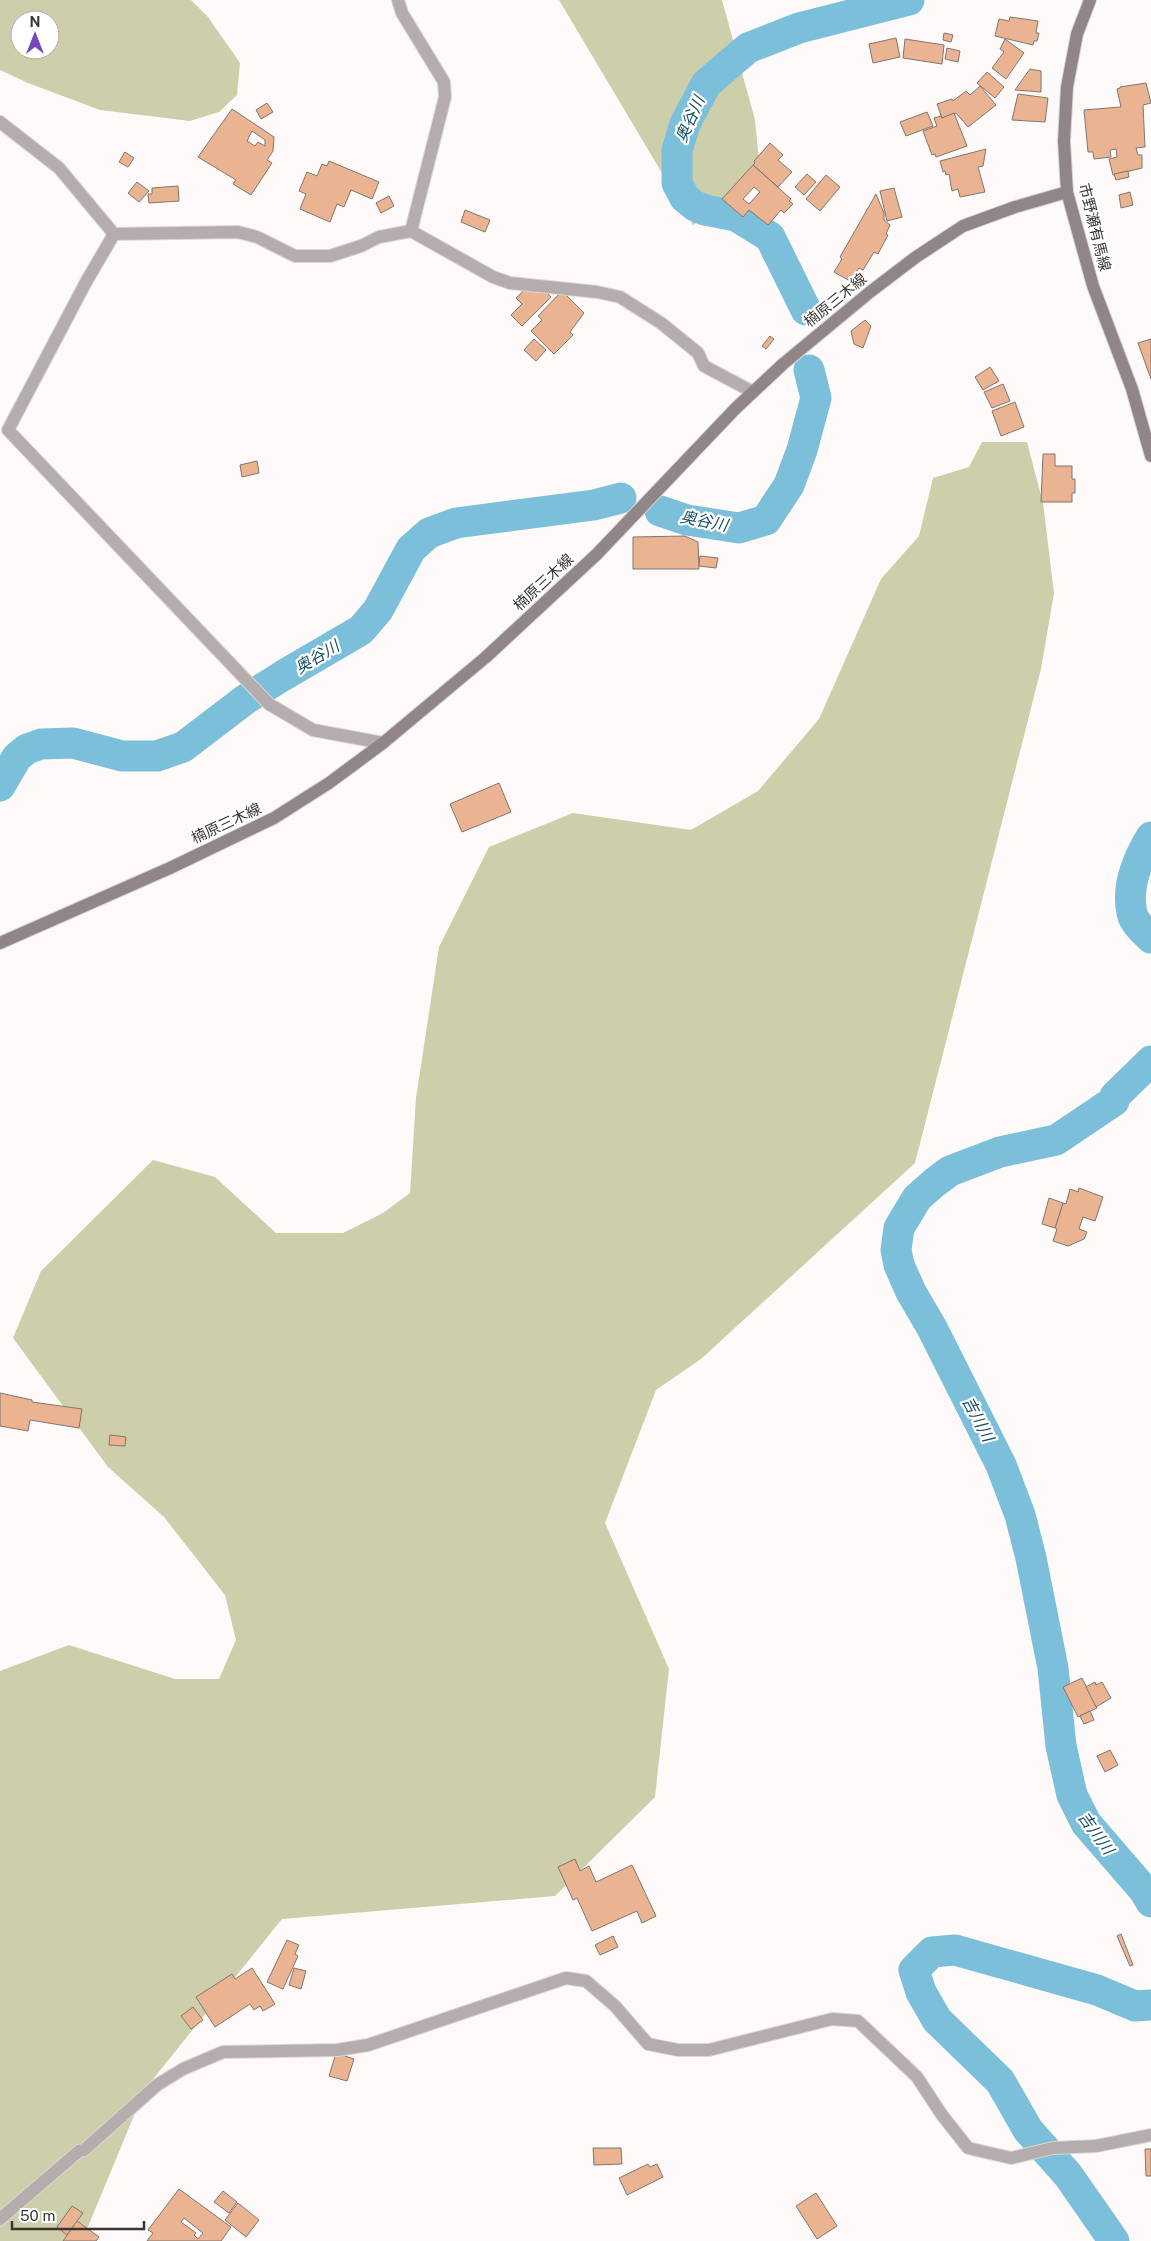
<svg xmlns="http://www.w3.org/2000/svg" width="1151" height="2241" font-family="'Public Sans','Noto Sans JP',sans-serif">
	<rect width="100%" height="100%" fill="#fefaf9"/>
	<g fill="#cccfaa" fill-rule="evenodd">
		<path d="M0 0H191L208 17 240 63 237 95 219 112 190 121 100 110 28 83 0 70ZM20 20H50V50H20Z"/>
		<polygon points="559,0 722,0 755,120 761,180 693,225"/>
		<polygon points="982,442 1027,442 1043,503 1054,593 1041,669 915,1163 701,1359 656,1390 605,1523 669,1669 655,1797 555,1896 282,1919 145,2089 82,2241 0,2241 0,1671 69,1645 175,1679 219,1679 236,1640 225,1595 164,1517 108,1467 13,1338 41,1271 153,1160 215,1177 276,1233 343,1233 383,1213 410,1193 416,1098 439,947 489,847 573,813 691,830 758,791 819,719 881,579 919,536 933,478 969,467"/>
	</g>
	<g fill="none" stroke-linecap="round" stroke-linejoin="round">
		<g stroke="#7cbfda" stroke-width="31">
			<polyline points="806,310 770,237 736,216 705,210 695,206 685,198 677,183 677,150 685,124 706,84 748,48 799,28 909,0"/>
			<polyline points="660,511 687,520 739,528 766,520 789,485 802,450 816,398 809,370"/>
			<polyline points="0,786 17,757 27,749 41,744 73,743 122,756 157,756 183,747 246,699 284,675 361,630 378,610 411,549 429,533 456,523 594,505 621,498"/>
			<path d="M1151 837C1137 860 1126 886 1132 913 1134 923 1144 931 1151 938"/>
			<polyline points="1151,1061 1115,1096 1114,1101 1056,1140 1000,1152 950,1171 934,1183 917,1198 899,1228 896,1250 899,1265 911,1292 932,1328 1001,1465 1020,1515 1031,1558 1053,1668 1061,1746 1072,1795 1086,1823 1143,1889 1151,1902"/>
			<polyline points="1114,2241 1068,2175 1028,2130 1000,2081 937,2020 921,1992 914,1970 932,1952 955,1950 1097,1990 1135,2006 1151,2005"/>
		</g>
	</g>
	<g fill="#eab492" stroke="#82756d" fill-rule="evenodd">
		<polygon points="1010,17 1038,21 1036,33 1039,33 1037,41 1034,41 1033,45 995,36 999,19 1009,21"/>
		<polygon points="944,33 953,35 951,42 943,40"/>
		<polygon points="896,38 900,57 873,63 869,44"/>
		<polygon points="905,39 944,45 942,64 903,58"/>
		<polygon points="1005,39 1024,53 1006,79 992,68 1004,52 1000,49"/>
		<polygon points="947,48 960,51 958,62 945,59"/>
		<polygon points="1030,69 1041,71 1041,92 1015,90"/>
		<polygon points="987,72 1004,87 995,98 977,83"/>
		<polygon points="1146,83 1151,103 1143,105 1145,147 1136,148 1138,155 1142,155 1142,168 1113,175 1109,159 1117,157 1116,149 1110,150 1111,157 1094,159 1093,152 1088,152 1084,110 1121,107 1117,89 1120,88 1120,87"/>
		<polygon points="980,86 996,105 968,127 956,113 942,118 937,104 952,99 953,101 966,91 970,95"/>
		<polygon points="1018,94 1048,98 1045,122 1012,120"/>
		<polygon points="267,103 273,112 261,119 256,110"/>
		<path d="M232 109 274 137 273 151 267 160 272 163 251 195 233 184 236 180 198 157ZM252 131 265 140V146L258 142 255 146 247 141Z"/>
		<polygon points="927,112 933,126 906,136 900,122"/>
		<polygon points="954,113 967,146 936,157 935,154 932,155 923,131 937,126 934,118 941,116 942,118"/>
		<polygon points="770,143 783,155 778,160 792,172 778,187 753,165 755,163 754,161"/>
		<polygon points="986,149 983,166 978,167 985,192 960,197 958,189 952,191 949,174 946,175 945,171 943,172 940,161"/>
		<polygon points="125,152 134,158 128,167 119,162"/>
		<polygon points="329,161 379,182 372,199 351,190 344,207 337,204 330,222 300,209 306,194 299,191 307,172 317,176 322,164 327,166"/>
		<path d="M753 165 791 199 789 201 793 204 784 213 781 210 768 225 749 210 743 217 722 199ZM754 187 760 192 749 204 743 199Z"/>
		<polygon points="1128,171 1129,177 1116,180 1114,174"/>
		<polygon points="807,174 816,182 804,195 795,187"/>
		<polygon points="826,175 840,187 820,211 806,199"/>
		<polygon points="137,182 149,191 139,202 128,193"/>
		<polygon points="178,186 179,201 149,203 148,194 152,194 152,188"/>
		<polygon points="894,188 902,217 887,221 880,191"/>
		<polygon points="1130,192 1133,205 1121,208 1119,195"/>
		<polygon points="876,194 884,213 884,220 890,225 886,234 888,235 878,254 874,252 863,270 859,268 850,281 834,272 842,259 840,257"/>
		<polygon points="389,196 394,206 381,213 376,203"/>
		<polygon points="465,210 490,220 485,232 461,222"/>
		<polygon points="535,280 551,297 522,326 511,315 522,304 516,298"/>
		<polygon points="562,291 584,313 570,332 573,335 554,354 531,331 542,320 538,316"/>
		<polygon points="865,320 871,326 863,348 854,344 851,331"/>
		<polygon points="770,336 774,339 766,349 762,346"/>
		<polygon points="534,339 546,350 536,361 524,350"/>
		<polygon points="1151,339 1151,379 1138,343"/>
		<polygon points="990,367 999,381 983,390 975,377"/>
		<polygon points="1003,384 1010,401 992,408 984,392"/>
		<polygon points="1015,402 1024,427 1001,436 992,411"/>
		<polygon points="1043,454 1055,454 1055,466 1072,466 1072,479 1075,479 1075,493 1072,493 1072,502 1041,502"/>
		<polygon points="257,461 259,473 242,477 240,465"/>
		<polygon points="685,536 698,542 699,569 633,569 633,537"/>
		<polygon points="700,556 718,558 716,568 699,566"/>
		<polygon points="499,783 511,812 462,832 450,804"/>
		<polygon points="1079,1188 1103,1197 1095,1221 1083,1217 1079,1229 1087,1232 1084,1239 1068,1246 1053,1241 1057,1229 1055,1228 1063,1203 1066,1204 1070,1189 1078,1192"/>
		<polygon points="1049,1198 1063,1203 1055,1228 1042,1224"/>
		<polygon points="0,1393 32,1400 32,1402 82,1409 79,1428 30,1420 28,1431 0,1426"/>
		<polygon points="110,1435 126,1437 125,1446 109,1445"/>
		<polygon points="1082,1678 1097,1708 1078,1717 1063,1687"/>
		<polygon points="1095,1682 1096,1685 1102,1682 1111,1698 1096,1707 1086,1687"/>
		<polygon points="1090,1711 1094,1720 1084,1724 1080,1716"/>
		<polygon points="1110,1750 1118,1765 1105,1772 1097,1756"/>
		<polygon points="575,1859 580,1871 589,1866 596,1882 632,1865 656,1916 642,1923 637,1911 592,1931 577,1898 573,1900 558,1867"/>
		<polygon points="1121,1934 1133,1965 1130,1966 1117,1936"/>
		<polygon points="613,1936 618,1947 600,1955 595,1945"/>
		<polygon points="287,1940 299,1945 295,1954 298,1956 283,1989 267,1982"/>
		<polygon points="252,1968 275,2004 263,2011 260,2006 254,2010 250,2004 215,2027 196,1997 232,1974 235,1979"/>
		<polygon points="294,1968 306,1971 301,1989 289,1985"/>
		<polygon points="193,2007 203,2020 191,2029 181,2016"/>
		<polygon points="336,2053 354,2059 347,2081 329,2076"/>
		<polygon points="593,2148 621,2148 622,2164 594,2165"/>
		<polygon points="1145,2149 1151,2149 1151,2176 1146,2176"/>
		<polygon points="648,2164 650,2167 657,2164 663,2177 627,2195 619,2178"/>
		<path d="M179 2189 231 2227 221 2241H147L153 2233 148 2230ZM184 2218 203 2233 198 2239 194 2235 196 2233 181 2222Z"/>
		<polygon points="223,2191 237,2202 229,2213 214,2202"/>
		<polygon points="816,2193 837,2226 817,2239 796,2206"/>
		<polygon points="238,2203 259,2220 246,2237 225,2220"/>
		<polygon points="72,2206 83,2213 67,2235 57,2227"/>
		<polygon points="77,2221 99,2237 96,2241 63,2241"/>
	</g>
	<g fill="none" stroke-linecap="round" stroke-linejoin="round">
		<g stroke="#dbd7d5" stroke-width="14">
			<g id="street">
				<polyline points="398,0 402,13 444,82 445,97 411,231"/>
				<polyline points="0,122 59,168 114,234"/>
				<polyline points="114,234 86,282 8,430 269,704 313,730 383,743"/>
				<polyline points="114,234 238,232 257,237 295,256 330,256 361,246 379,237 411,231 493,277 510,283 597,292 620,297 661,323 698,353 704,366 753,392"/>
				<polyline points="0,2219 79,2151 84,2150 157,2085 183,2069 223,2052 337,2050 368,2045 566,1978 586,1981 615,2006 648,2044 678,2050 709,2050 832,2019 858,2021 917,2077 942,2115 968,2148 1011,2158 1053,2148 1096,2146 1151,2135"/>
			</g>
		</g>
		<g stroke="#dbd7d5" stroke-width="14">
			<g id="secondary">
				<polyline points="1090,0 1077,34 1067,87 1064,141 1067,192 1093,286 1132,389 1151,456"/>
				<polyline points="0,943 170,868 274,818 329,783 383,743 486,657 597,554 735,409 783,364 870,292 916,257 963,226 1015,207 1067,192"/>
			</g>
		</g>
		<use href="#street" stroke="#b4acad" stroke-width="12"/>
		<use href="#secondary" stroke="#918687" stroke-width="12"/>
	</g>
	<g text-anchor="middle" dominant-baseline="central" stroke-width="4.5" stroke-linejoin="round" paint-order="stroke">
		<g font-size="15" fill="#3b3532" stroke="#fff">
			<text transform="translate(1095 227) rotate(76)">市野瀬有馬線</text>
			<text transform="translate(835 300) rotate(-39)">楠原三木線</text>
			<text transform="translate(543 582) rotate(-43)">楠原三木線</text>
			<text transform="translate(226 823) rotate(-25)">楠原三木線</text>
		</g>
		<g font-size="16" font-style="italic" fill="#164e61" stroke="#fff">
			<text transform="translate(690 119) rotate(-66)">奥谷川</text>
			<text transform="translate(704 521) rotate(11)">奥谷川</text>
			<text transform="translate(317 657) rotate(-31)">奥谷川</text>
			<text transform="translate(978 1419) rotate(62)">吉川川</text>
			<text transform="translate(1096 1833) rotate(54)">吉川川</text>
		</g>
	</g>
	<g transform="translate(35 35)"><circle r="24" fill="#ffffff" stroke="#b1aead"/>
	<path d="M0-4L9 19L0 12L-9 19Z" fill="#7746be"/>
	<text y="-8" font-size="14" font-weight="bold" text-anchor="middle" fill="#3b3532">N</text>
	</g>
	<path d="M12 2221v8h132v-8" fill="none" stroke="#3b3532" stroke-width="2.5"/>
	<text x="20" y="2221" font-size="15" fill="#3b3532" stroke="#ffffff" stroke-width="4" paint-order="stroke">50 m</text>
</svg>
